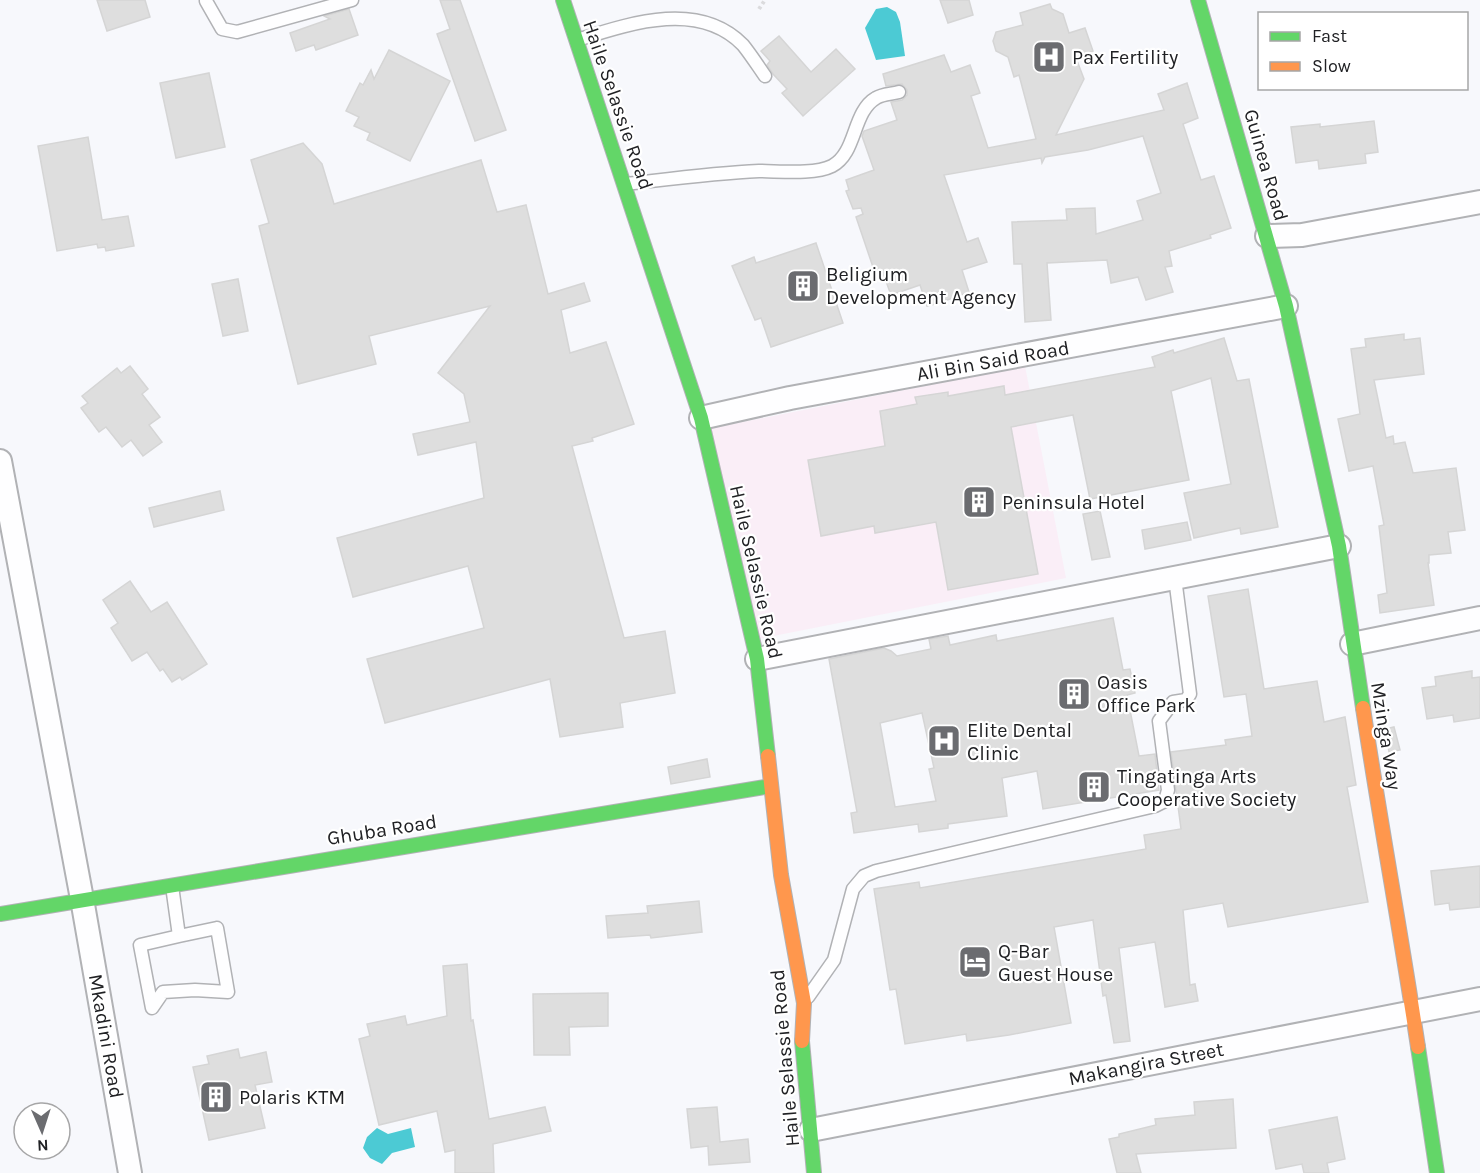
<svg xmlns="http://www.w3.org/2000/svg" width="1480" height="1173" font-family="Karla,sans-serif">
	<rect width="100%" height="100%" fill="#f7f8fc"/>
	<polygon fill="#faeef7" points="1025,366 1066,578 758,639 708,429"/>
	<g fill="#4ccad4">
		<polygon points="887,7 896,12 900,22 905,56 876,60 865,28 876,9"/>
		<polygon points="377,1128 388,1134 411,1128 415,1147 392,1153 382,1164 370,1158 363,1148 367,1137"/>
	</g>
	<g fill="#dedede" stroke="#d5d5d5" stroke-width="1.5" fill-rule="evenodd">
		<polygon points="97,0 145,0 150,17 107,31"/>
		<polygon points="440,0 460,0 506,130 475,141 437,34 450,29"/>
		<polygon points="940,0 969,0 973,15 948,23"/>
		<polygon points="1050,4 1052,9 1063,14 1069,33 1085,28 1093,51 1076,58 1084,79 1056,135 1164,110 1158,94 1187,83 1198,118 1183,124 1201,180 1214,176 1231,228 1210,235 1211,238 1169,251 1172,266 1165,267 1173,292 1146,300 1138,277 1111,283 1107,260 1047,263 1051,320 1025,322 1022,264 1014,264 1012,222 1067,220 1066,209 1095,208 1096,234 1143,220 1137,201 1161,193 1143,136 1088,150 1045,157 1042,163 1041,158 944,175 967,242 978,238 987,262 962,270 969,292 939,303 927,306 920,285 891,295 883,273 876,276 856,217 863,214 861,208 853,209 846,191 849,190 846,180 874,170 862,136 864,131 897,120 891,102 902,100 907,95 907,90 902,84 886,86 883,74 944,55 951,72 970,65 980,93 971,96 988,148 1036,139 1019,75 1014,77 1008,57 996,51 993,41 996,32 1023,25 1020,13"/>
		<polygon points="349,9 358,35 316,50 314,45 296,51 290,33 330,19 324,16"/>
		<polygon points="779,36 811,72 836,49 855,69 803,116 782,93 787,89 773,74 767,65 770,61 761,51"/>
		<polygon points="389,50 450,81 410,161 367,140 370,133 354,126 359,117 346,111 360,83 363,85 371,70 374,79"/>
		<polygon points="209,73 225,147 176,158 160,83"/>
		<polygon points="1374,121 1378,152 1365,154 1366,163 1319,169 1318,160 1296,163 1291,127 1320,124 1320,127"/>
		<polygon points="88,137 102,220 128,216 134,246 106,251 105,247 98,248 97,244 57,251 38,146"/>
		<polygon points="303,143 322,164 334,204 481,160 497,212 526,205 548,294 584,283 590,301 561,310 570,353 606,342 634,424 592,438 593,441 572,446 624,638 665,631 675,693 620,703 623,727 560,737 550,679 385,723 367,659 484,628 468,566 353,597 337,538 484,498 476,442 418,455 413,434 470,422 464,394 438,373 490,306 369,336 376,364 298,384 259,226 269,223 251,160"/>
		<polygon points="816,243 843,323 771,347 761,318 755,320 732,266 754,257 756,263"/>
		<polygon points="238,279 248,331 223,336 212,284"/>
		<polygon points="1404,334 1404,340 1420,338 1424,374 1374,380 1386,438 1393,436 1394,444 1405,442 1413,473 1456,468 1465,530 1448,532 1451,553 1429,555 1429,563 1428,563 1434,605 1380,613 1378,595 1387,593 1379,526 1384,525 1373,466 1349,471 1338,419 1360,414 1351,349 1366,347 1365,339"/>
		<polygon points="1224,338 1237,381 1249,379 1278,527 1241,534 1240,528 1194,538 1184,493 1231,484 1211,378 1171,391 1189,480 1090,499 1073,415 1011,427 1038,574 948,590 936,522 875,533 874,526 821,536 808,460 885,446 880,411 917,404 915,397 948,392 948,396 1004,386 1005,395 1155,367 1152,357 1173,350 1174,353"/>
		<polygon points="130,366 148,389 142,394 160,417 149,425 162,442 143,456 131,440 122,447 106,427 99,432 81,408 88,403 82,396 117,368 121,373"/>
		<polygon points="220,491 224,510 154,527 149,508"/>
		<polygon points="1100,511 1110,557 1092,560 1083,514"/>
		<polygon points="1187,522 1191,540 1145,549 1142,530"/>
		<polygon points="130,581 151,612 167,602 207,664 182,680 180,677 172,682 163,669 160,671 147,652 132,661 111,628 118,623 103,600"/>
		<polygon points="1248,589 1264,689 1317,681 1324,722 1345,717 1356,785 1347,787 1368,902 1228,927 1223,903 1183,910 1190,985 1195,984 1198,1001 1165,1007 1155,942 1119,948 1130,1041 1114,1043 1106,995 1103,996 1093,920 1054,927 1071,1023 1009,1035 967,1041 966,1034 905,1044 896,989 890,990 874,889 919,882 920,888 1146,849 1144,835 1181,829 1171,752 1226,745 1225,740 1252,736 1246,694 1224,697 1208,596"/>
		<path d="M1113 618 1123 670 1130 669 1135 693 1127 695 1139 756 1155 754 1159 790 1043 809 1037 771 1002 778 1007 816 948 824V828L919 832 918 824 854 833 851 813 857 812 829 659 884 648 891 651 897 656 931 649 929 639 948 636 950 645 996 635 997 641ZM922 713 934 768 929 769 936 801 895 807 880 723Z"/>
		<polygon points="1472,671 1472,678 1480,677 1480,718 1454,722 1453,715 1427,719 1422,688 1436,686 1435,677"/>
		<polygon points="1394,727 1400,750 1389,752 1385,729"/>
		<polygon points="707,759 710,777 671,784 668,767"/>
		<polygon points="1480,866 1480,907 1450,910 1449,903 1435,905 1431,871"/>
		<polygon points="699,901 702,932 651,938 650,935 608,938 606,916 648,913 647,906"/>
		<polygon points="467,964 471,1021 473,1020 489,1119 545,1107 551,1131 493,1144 494,1173 455,1173 455,1150 445,1152 437,1111 379,1125 359,1039 370,1036 367,1024 405,1016 407,1025 447,1016 443,966"/>
		<polygon points="608,993 608,1026 569,1027 570,1055 534,1055 533,994"/>
		<polygon points="238,1049 240,1058 266,1052 272,1082 255,1085 265,1128 209,1140 193,1067 209,1064 207,1056"/>
		<polygon points="1233,1099 1236,1148 1136,1154 1141,1173 1117,1173 1109,1139 1119,1137 1119,1134 1156,1125 1155,1119 1195,1115 1194,1102"/>
		<polygon points="717,1107 720,1142 748,1139 750,1162 709,1165 708,1146 691,1148 687,1109"/>
		<polygon points="1337,1117 1345,1159 1327,1163 1329,1173 1304,1173 1302,1164 1276,1169 1269,1130"/>
	</g>
	<g fill="none" stroke-linecap="round" stroke-linejoin="round">
		<g stroke="#b1b2b5" stroke-width="15">
			<g id="lane">
				<polyline points="206,1 222,29 237,32 352,0"/>
				<path d="M577 40C631 23 699 0 743 45 751 55 758 66 765 76"/>
				<path d="M626 184C670 179 715 173 759 171 779 171 814 175 832 166 857 153 852 112 876 98 882 94 892 94 899 92"/>
				<polyline points="172,886 179,936 140,945 152,1008 163,992 195,990 228,992 217,928 179,936"/>
				<polyline points="808,997 834,960 853,889 864,876 876,871 1155,806 1165,801 1168,790 1159,721 1173,702 1186,700 1190,694 1175,578"/>
			</g>
		</g>
		<g stroke="#b1b2b5" stroke-width="26">
			<g id="street">
				<polyline points="1267,236 1302,235 1480,202"/>
				<polyline points="701,418 790,398 1286,306"/>
				<polyline points="0,461 82,899 130,1173"/>
				<polyline points="1352,644 1480,618"/>
				<polyline points="757,659 1339,546"/>
				<polyline points="811,1130 1480,999"/>
			</g>
		</g>
		<g stroke="#b1b2b5" stroke-width="16">
			<g id="fast">
				<polyline points="563,0 701,418 757,659 768,756"/>
				<polyline points="1198,0 1286,306 1339,546 1363,708"/>
				<polyline points="0,914 771,786"/>
				<polyline points="802,1041 814,1173"/>
				<polyline points="1418,1047 1437,1173"/>
			</g>
		</g>
		<g stroke="#b1b2b5" stroke-width="16">
			<g id="slow">
				<path d="M1363 708C1380 821 1401 934 1418 1047"/>
				<polyline points="768,756 781,875 804,1003 802,1041"/>
			</g>
		</g>
		<polyline stroke="#dbdbdd" stroke-width="4" stroke-dasharray="3 3" stroke-linecap="butt" points="759,9 765,0"/>
		<use href="#lane" stroke="#fefeff" stroke-width="12"/>
		<use href="#street" stroke="#fefeff" stroke-width="22"/>
		<use href="#fast" stroke="#63d668" stroke-width="14"/>
		<use href="#slow" stroke="#ff974d" stroke-width="14"/>
	</g>
	<defs>
		<g id="hospital-square" transform="scale(1.725)"><rect x="-9" y="-9" width="18" height="18" rx="4" fill="#6b6c70" stroke="#fff"/><path d="M-5-5h3v3.5h4V-5h3V5h-3V1.5h-4V5h-3Z" fill="#fff"/></g>
		<g id="building-square" transform="scale(1.725)"><rect x="-9" y="-9" width="18" height="18" rx="4" fill="#6b6c70" stroke="#fff"/><path d="M-4-6H4V6H1V3H-1V6H-4ZM-2.5-4.3h1.7v1.8h-1.7ZM.8-4.3h1.7v1.8H.8ZM-2.5-1h1.7V.8h-1.7ZM.8-1h1.7V.8H.8Z" fill="#fff"/></g>
		<g id="hotel-square" transform="scale(1.725)"><rect x="-9" y="-9" width="18" height="18" rx="4" fill="#6b6c70" stroke="#fff"/><path d="M-6-4.5h1.5V1H6V5H4.5V3h-9V5H-6ZM-4 0a1.8 1.8 0 1 1 3.6 0ZM.5 0V-2.5h3Q6-2.5 6 0Z" fill="#fff"/></g>
	</defs>
	<g fill-rule="evenodd">
		<use href="#hospital-square" x="1049" y="57"/>
		<use href="#building-square" x="803" y="286"/>
		<use href="#building-square" x="979" y="502"/>
		<use href="#building-square" x="1074" y="694"/>
		<use href="#hospital-square" x="944" y="741"/>
		<use href="#building-square" x="1094" y="787"/>
		<use href="#hotel-square" x="975" y="962"/>
		<use href="#building-square" x="216" y="1097"/>
	</g>
	<g text-anchor="middle" dominant-baseline="central" stroke-width="4.5" stroke-linejoin="round" paint-order="stroke">
		<g font-size="20" fill="#202124" stroke="#fff" text-anchor="start">
			<text x="1072" y="57">Pax Fertility</text>
			<text x="826" y="274">Beligium<tspan x="826" dy="23">Development Agency</tspan></text>
			<text x="1002" y="502">Peninsula Hotel</text>
			<text x="1097" y="682">Oasis<tspan x="1097" dy="23">Office Park</tspan></text>
			<text x="967" y="730">Elite Dental<tspan x="967" dy="23">Clinic</tspan></text>
			<text x="1117" y="776">Tingatinga Arts<tspan x="1117" dy="23">Cooperative Society</tspan></text>
			<text x="998" y="951">Q-Bar<tspan x="998" dy="23">Guest House</tspan></text>
			<text x="239" y="1097">Polaris KTM</text>
		</g>
		<g font-size="20" fill="#202124" stroke="#fff">
			<text transform="translate(618 105) rotate(71)">Haile Selassie Road</text>
			<text transform="translate(1266 165) rotate(74)">Guinea Road</text>
			<text transform="translate(993 361) rotate(-10)">Ali Bin Said Road</text>
			<text transform="translate(756 572) rotate(77)">Haile Selassie Road</text>
			<text transform="translate(1386 736) rotate(81)">Mzinga Way</text>
			<text transform="translate(382 830) rotate(-9)">Ghuba Road</text>
			<text transform="translate(106 1036) rotate(80)">Mkadini Road</text>
			<text transform="translate(785 1058) rotate(-95)">Haile Selassie Road</text>
			<text transform="translate(1146 1064) rotate(-11)">Makangira Street</text>
		</g>
	</g>
	<rect x="1258" y="12" width="210" height="78" fill="#ffffff" stroke="#a6a6a7" stroke-width="1.5"/>
	<rect x="1270" y="32" width="30" height="9" fill="#63d668" stroke="#a6a6a7" stroke-width="1.5"/>
	<text x="1312" y="42" font-size="18" fill="#202124">Fast</text>
	<rect x="1270" y="62" width="30" height="9" fill="#ff974d" stroke="#a6a6a7" stroke-width="1.5"/>
	<text x="1312" y="72" font-size="18" fill="#202124">Slow</text>
	<g transform="translate(42 1131) rotate(177)"><circle r="28" fill="#ffffff" stroke="#a6a6a7" stroke-width="1.5"/>
	<path d="M0-4.5L10 22L0 15L-10 22Z" fill="#6b6c70"/>
	<text y="-9" font-size="16" font-weight="bold" text-anchor="middle" fill="#202124">N</text>
	</g>
</svg>
